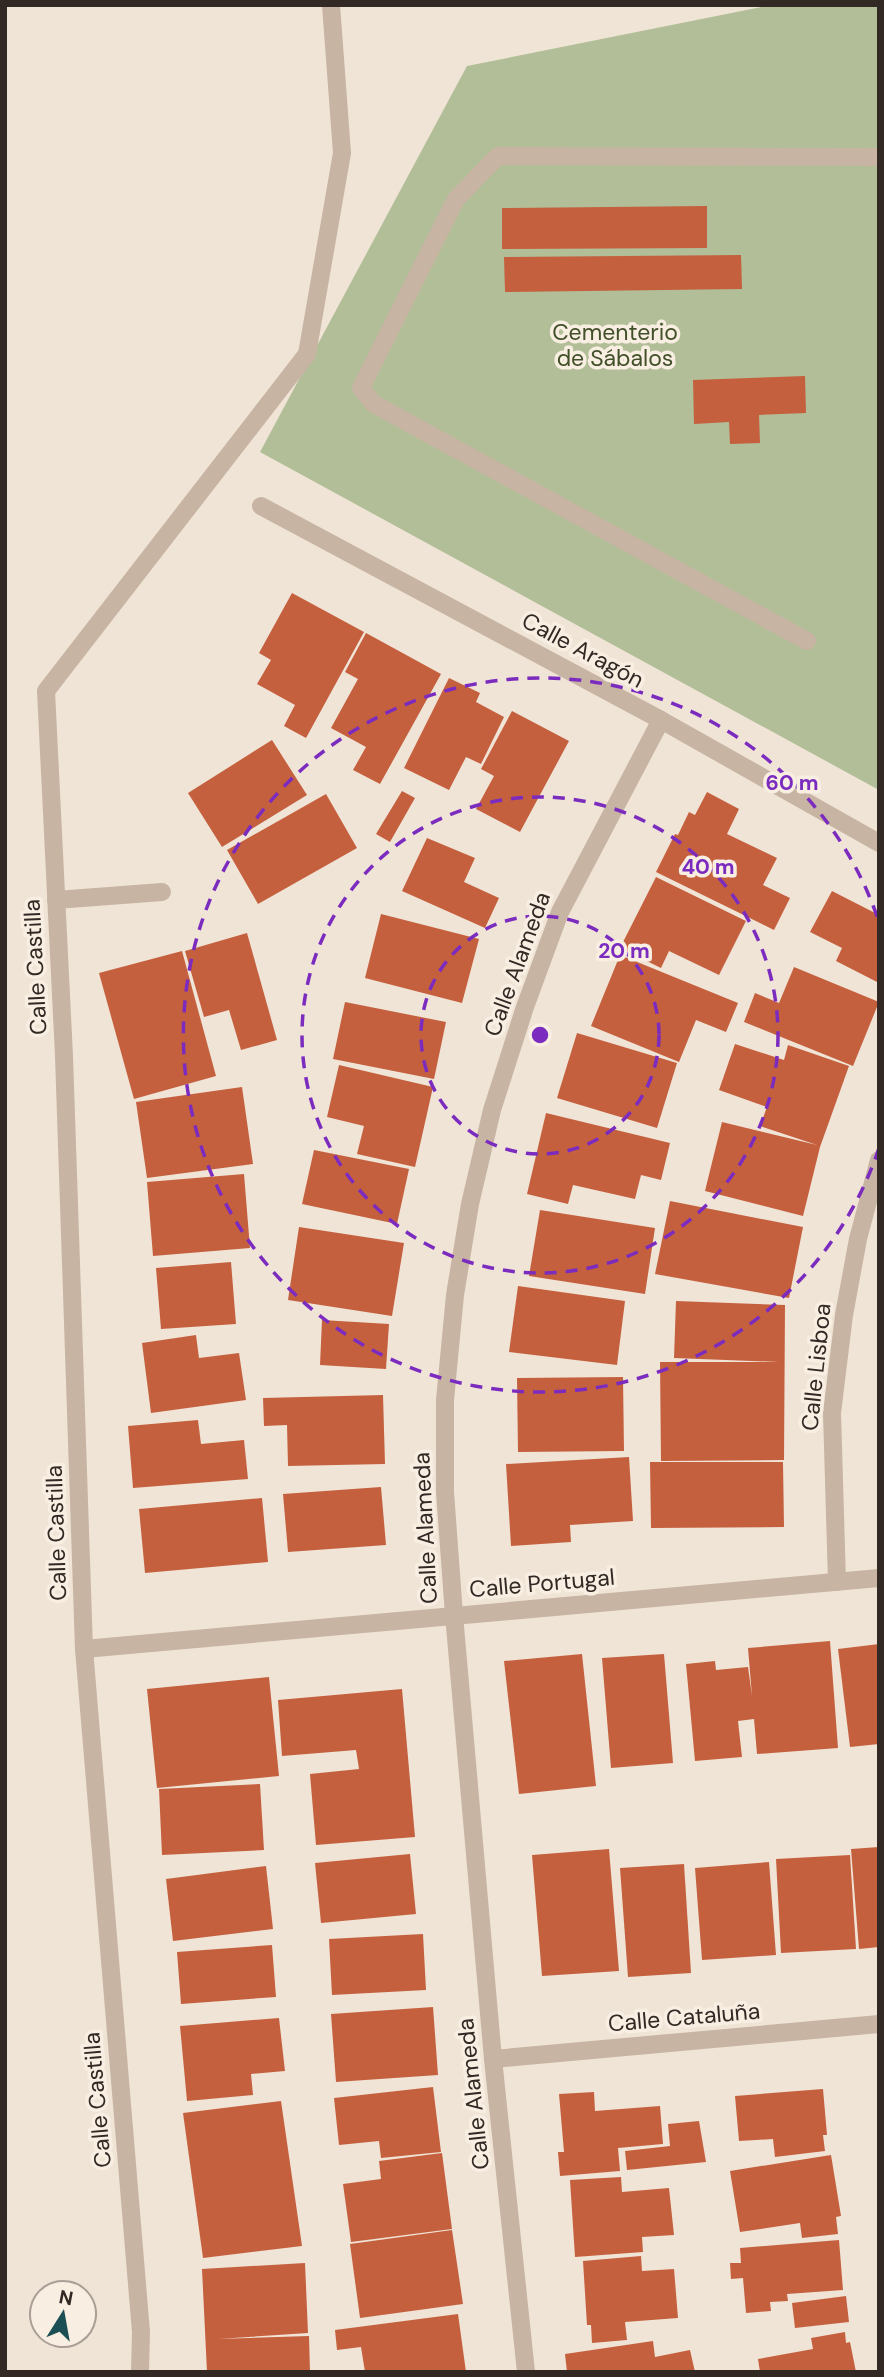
<svg xmlns="http://www.w3.org/2000/svg" width="884" height="2377" font-family="'DM Sans',sans-serif">
	<rect width="100%" height="100%" fill="#f0e4d6"/>
	<polygon fill="#b1be97" points="772,5 879,5 879,790 260,452 467,66"/>
	<g fill="#c5603f">
		<polygon points="707,206 707,248 502,249 502,208"/>
		<polygon points="741,255 742,289 505,292 504,257"/>
		<polygon points="805,376 806,413 759,415 760,443 730,444 729,422 694,424 693,380"/>
		<polygon points="292,593 364,632 306,738 284,726 295,705 257,684 271,660 259,653"/>
		<polygon points="366,633 441,674 380,784 353,770 366,747 331,728 358,679 345,672"/>
		<polygon points="449,678 480,693 476,702 504,717 481,764 466,757 449,790 404,768"/>
		<polygon points="512,711 569,741 520,832 476,809 494,776 481,769"/>
		<polygon points="272,740 307,795 222,847 188,793"/>
		<polygon points="402,791 415,798 390,842 376,834"/>
		<polygon points="707,792 739,809 727,834 777,858 763,885 790,898 774,930 656,872 675,834 678,835 689,812 695,815"/>
		<polygon points="326,794 357,848 258,904 227,850"/>
		<polygon points="427,838 475,858 464,882 499,898 485,928 402,891"/>
		<polygon points="656,877 746,921 719,975 669,951 661,968 620,948"/>
		<polygon points="832,891 879,915 879,983 836,961 842,948 810,932"/>
		<polygon points="381,914 479,939 462,1003 365,978"/>
		<polygon points="247,933 277,1040 241,1050 229,1010 204,1017 185,951"/>
		<polygon points="182,951 216,1076 134,1099 99,973"/>
		<polygon points="620,955 738,1003 726,1032 696,1020 679,1062 591,1026"/>
		<polygon points="794,967 879,1002 853,1066 744,1022 755,993 779,1003"/>
		<polygon points="345,1002 446,1022 434,1079 333,1059"/>
		<polygon points="577,1033 677,1063 657,1128 557,1098"/>
		<polygon points="735,1044 784,1060 788,1045 849,1066 820,1147 803,1216 705,1191 722,1122 817,1145 760,1126 767,1107 719,1090"/>
		<polygon points="339,1065 433,1087 415,1167 357,1154 364,1126 327,1117"/>
		<polygon points="242,1087 253,1164 147,1178 136,1102"/>
		<polygon points="546,1113 670,1143 661,1180 641,1175 635,1199 573,1185 568,1204 527,1194"/>
		<polygon points="314,1150 409,1169 397,1224 302,1204"/>
		<polygon points="244,1174 250,1248 153,1256 147,1182"/>
		<polygon points="670,1201 803,1227 789,1298 655,1274"/>
		<polygon points="540,1210 655,1228 645,1294 529,1276"/>
		<polygon points="299,1227 404,1243 392,1316 288,1300"/>
		<polygon points="231,1262 236,1324 161,1329 156,1268"/>
		<polygon points="518,1286 625,1301 617,1365 509,1352"/>
		<polygon points="676,1301 785,1305 784,1460 661,1461 660,1362 779,1362 674,1358"/>
		<polygon points="322,1320 389,1324 386,1369 320,1365"/>
		<polygon points="196,1335 199,1358 239,1353 246,1400 151,1413 142,1343"/>
		<polygon points="623,1377 624,1451 518,1452 517,1378"/>
		<polygon points="383,1395 385,1464 288,1466 287,1425 264,1426 263,1398"/>
		<polygon points="198,1420 201,1444 244,1440 248,1479 133,1488 128,1426"/>
		<polygon points="629,1457 633,1521 570,1525 571,1542 511,1546 506,1464"/>
		<polygon points="650,1462 783,1462 784,1527 651,1528"/>
		<polygon points="381,1487 386,1545 288,1552 283,1494"/>
		<polygon points="262,1498 268,1562 145,1573 139,1509"/>
		<polygon points="830,1641 838,1748 757,1754 754,1719 738,1721 742,1757 695,1761 686,1664 715,1661 716,1670 748,1667 752,1696 748,1648"/>
		<polygon points="879,1644 879,1744 850,1747 838,1649"/>
		<polygon points="582,1654 596,1786 519,1794 504,1661"/>
		<polygon points="664,1654 673,1763 611,1768 602,1658"/>
		<polygon points="269,1677 279,1776 157,1788 147,1689"/>
		<polygon points="402,1689 415,1837 316,1845 310,1774 359,1769 356,1750 282,1756 278,1700"/>
		<polygon points="260,1784 264,1850 162,1855 159,1789"/>
		<polygon points="879,1847 879,1947 859,1949 851,1849"/>
		<polygon points="609,1849 619,1971 542,1976 532,1855"/>
		<polygon points="410,1854 416,1914 321,1923 315,1863"/>
		<polygon points="850,1855 856,1949 781,1953 776,1859"/>
		<polygon points="769,1862 776,1955 702,1960 695,1868"/>
		<polygon points="684,1864 691,1973 628,1977 620,1868"/>
		<polygon points="266,1866 273,1929 173,1941 166,1879"/>
		<polygon points="423,1934 426,1990 332,1995 329,1939"/>
		<polygon points="272,1945 276,1997 181,2004 177,1952"/>
		<polygon points="433,2007 438,2075 336,2082 331,2014"/>
		<polygon points="279,2018 285,2071 251,2074 253,2095 187,2101 180,2026"/>
		<polygon points="433,2087 441,2152 381,2158 379,2141 339,2145 334,2098"/>
		<polygon points="823,2089 827,2135 823,2135 825,2151 775,2157 773,2139 739,2141 735,2096"/>
		<polygon points="594,2092 595,2111 660,2106 663,2144 618,2148 620,2171 560,2176 558,2152 564,2152 559,2094"/>
		<polygon points="281,2101 302,2246 203,2258 183,2113"/>
		<polygon points="699,2121 706,2162 627,2170 625,2151 670,2146 668,2124"/>
		<polygon points="442,2153 452,2229 351,2242 343,2184 381,2179 379,2161"/>
		<polygon points="831,2155 841,2216 836,2217 838,2234 802,2238 800,2223 740,2232 730,2171"/>
		<polygon points="621,2177 622,2192 669,2188 674,2235 642,2237 643,2252 575,2257 570,2180"/>
		<polygon points="452,2230 463,2304 360,2318 350,2244"/>
		<polygon points="839,2240 843,2290 787,2294 788,2301 770,2302 771,2311 746,2313 743,2278 731,2279 730,2263 741,2263 740,2248"/>
		<polygon points="641,2256 642,2271 674,2269 678,2318 625,2322 627,2340 592,2343 591,2325 587,2325 583,2261"/>
		<polygon points="305,2263 308,2333 218,2339 309,2336 310,2372 207,2372 202,2269"/>
		<polygon points="846,2296 849,2322 795,2328 792,2303"/>
		<polygon points="458,2314 466,2372 365,2372 361,2347 337,2350 335,2330"/>
		<polygon points="845,2332 846,2343 850,2342 856,2372 760,2372 758,2359 813,2349 811,2338"/>
		<polygon points="653,2341 655,2357 690,2350 695,2372 567,2372 565,2354"/>
	</g>
	<g fill="none" stroke-linecap="round" stroke-linejoin="round">
		<g stroke="#c7b4a3" stroke-width="18">
			<polyline points="261,506 661,720 879,843"/>
			<polyline points="807,641 374,404 361,388 456,199 498,156 879,157"/>
			<polyline points="56,900 162,892"/>
			<polyline points="837,1582 832,1413 844,1315 858,1239 879,1160"/>
			<polyline points="84,1649 879,1578"/>
			<polyline points="493,2059 879,2024"/>
			<polyline points="140,2372 141,2332 84,1649 64,1056 46,691 307,354 342,153 331,5"/>
			<polyline points="526,2372 493,2059 454,1615 445,1492 445,1400 455,1295 470,1204 492,1110 525,1007 560,912 661,720"/>
		</g>
	</g>
	<g fill="none" stroke="#7b2cbf" stroke-width="3.5" stroke-dasharray="12 9">
		<circle cx="540" cy="1035" r="119"/>
		<circle cx="540" cy="1035" r="238"/>
		<path d="M879 1148A357 357 0 1 1 879 922"/>
	</g>
	<g text-anchor="middle" dominant-baseline="central" stroke-width="7" stroke-linejoin="round" paint-order="stroke">
		<g font-size="23" fill="#415029" stroke="#f8eee2">
			<text x="615" y="332">Cementerio<tspan x="615" dy="26">de Sábalos</tspan></text>
		</g>
		<g font-size="23" fill="#322925" stroke="#f8eee2">
			<text transform="translate(583 650) rotate(28)">Calle Aragón</text>
			<text transform="translate(517 964) rotate(-70)">Calle Alameda</text>
			<text transform="translate(35 967) rotate(-93)">Calle Castilla</text>
			<text transform="translate(816 1367) rotate(-84)">Calle Lisboa</text>
			<text transform="translate(425 1528) rotate(-93)">Calle Alameda</text>
			<text transform="translate(56 1533) rotate(-92)">Calle Castilla</text>
			<text transform="translate(542 1583) rotate(-5)">Calle Portugal</text>
			<text transform="translate(684 2017) rotate(-5)">Calle Cataluña</text>
			<text transform="translate(473 2094) rotate(-96)">Calle Alameda</text>
			<text transform="translate(97 2100) rotate(-95)">Calle Castilla</text>
		</g>
	</g>
	<circle cx="540" cy="1035" r="10" fill="#7b2cbf" stroke="#f8eee2" stroke-width="3.5"/>
	<g font-size="21" text-anchor="middle" font-weight="bold" fill="#7b2cbf" stroke="#f8eee2" stroke-width="7" stroke-linejoin="round" paint-order="stroke">
		<text x="792" y="790">60 m</text>
		<text x="708" y="874">40 m</text>
		<text x="624" y="958">20 m</text>
	</g>
	<rect width="884" height="2377" fill="none" stroke="#322925" stroke-width="14"/>
	<g transform="translate(63 2314) rotate(11)"><circle r="33" fill="#f8eee2" stroke="#a99f96" stroke-width="2"/>
	<path d="M0-5L12 26L0 18L-12 26Z" fill="#1b4f53"/>
	<text y="-10" font-size="19" font-weight="bold" text-anchor="middle" fill="#322925">N</text>
	</g>
</svg>
